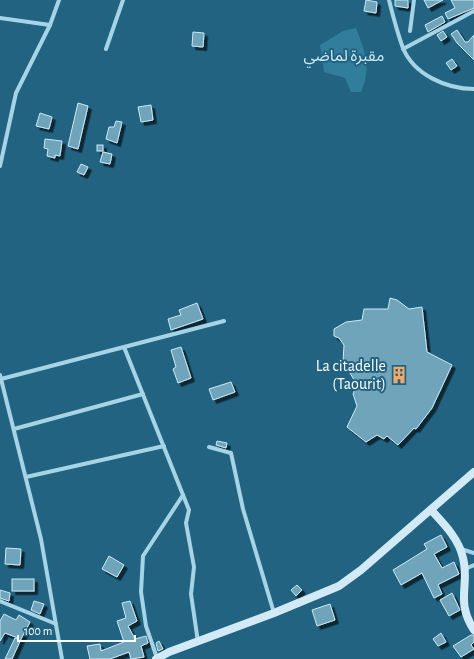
<svg xmlns="http://www.w3.org/2000/svg" width="474" height="659" font-family="'Alegreya Sans','Noto Sans Arabic',sans-serif">
	<defs>
		<filter id="shadow"><feDropShadow dx="3.5" dy="3.5" stdDeviation="0" flood-color="#0009"/></filter>
	</defs>
	<rect width="100%" height="100%" fill="#216380"/>
	<path fill="#317d9c" d="M356 28C365 51 372 68 361 92H351L345 78 324 72 320 45 343 31Z"/>
	<g fill="#6fa4ba" stroke="#cae9f6" filter="url(#shadow)">
		<polygon points="366,0 377,2 376,13 364,11"/>
		<polygon points="395,0 408,0 408,8 395,6"/>
		<polygon points="424,0 443,0 428,8"/>
		<polygon points="451,0 474,0 474,8 448,19 445,13 455,8"/>
		<polygon points="442,16 445,22 428,32 425,25"/>
		<polygon points="457,30 465,42 468,42 474,35 474,60 457,43 451,34"/>
		<polygon points="443,31 447,37 441,41 437,35"/>
		<polygon points="193,32 204,33 203,47 192,46"/>
		<polygon points="452,59 457,66 451,70 446,63"/>
		<polygon points="78,103 88,106 78,149 68,146"/>
		<polygon points="151,105 153,120 141,122 138,107"/>
		<polygon points="40,113 52,117 49,129 36,126"/>
		<polygon points="116,121 122,122 117,143 106,139 109,127 114,127"/>
		<polygon points="45,139 62,141 60,156 55,155 55,158 47,156 48,149 44,148"/>
		<rect x="97" y="145" width="6" height="6"/>
		<polygon points="103,152 112,154 110,164 100,162"/>
		<polygon points="81,164 88,167 84,175 77,172"/>
		<polygon points="390,298 397,300 409,309 422,307 427,352 452,365 432,408 416,429 414,428 398,445 387,436 384,439 377,435 366,442 347,427 357,406 353,394 357,385 343,361 344,345 339,338 334,336 334,329 346,322 362,320 364,309 388,309"/>
		<polygon points="197,303 203,319 171,330 168,319 181,315 179,310"/>
		<polygon points="181,347 191,378 178,383 173,369 176,367 171,350"/>
		<polygon points="231,382 235,392 213,400 209,389"/>
		<polygon points="217,441 227,443 226,448 216,445"/>
		<polygon points="441,535 447,547 434,554 442,568 454,562 459,574 439,584 438,585 442,594 434,598 422,573 401,585 393,570 427,549 424,544"/>
		<polygon points="6,548 21,549 20,565 5,564"/>
		<polygon points="109,556 124,565 117,577 102,569"/>
		<rect x="12" y="579" width="22" height="12"/>
		<polygon points="297,585 302,590 296,596 291,590"/>
		<polygon points="0,590 10,593 9,601 0,598"/>
		<polygon points="452,593 460,610 449,616 440,600"/>
		<polygon points="34,601 44,604 40,614 31,610"/>
		<polygon points="130,601 137,621 128,626 135,639 146,636 148,643 141,646 144,657 131,659 129,652 110,659 90,659 87,646 100,644 101,651 124,642 117,621 126,618 122,603"/>
		<polygon points="330,604 335,620 317,626 312,610"/>
		<polygon points="4,614 16,620 19,615 30,622 21,639 12,659 5,659 15,638 18,638 5,633 0,641 0,621"/>
		<polygon points="441,633 446,642 438,646 433,639"/>
		<polygon points="471,635 474,635 474,642 471,645 474,649 461,657 453,646"/>
		<polygon points="159,641 163,649 158,651 156,643"/>
	</g>
	<g fill="none" stroke-linecap="round" stroke-linejoin="round">
		<g stroke="#a6d4e7" stroke-width="4">
			<path d="M389 0C393 16 397 32 403 48 414 75 447 89 474 89"/>
			<polyline points="0,18 50,25"/>
			<polyline points="410,31 414,0"/>
			<polyline points="106,49 123,0"/>
			<polyline points="403,49 474,11"/>
			<polyline points="0,166 16,93 50,25 59,0"/>
			<polyline points="124,347 189,510 186,523 194,567 191,594 198,642"/>
			<polyline points="0,375 41,539 62,659"/>
			<polyline points="1,379 224,321"/>
			<polyline points="14,429 143,394"/>
			<polyline points="209,447 231,453 243,509 274,613"/>
			<polyline points="26,477 164,446"/>
			<polyline points="461,549 474,553"/>
			<polyline points="465,569 474,565"/>
			<polyline points="0,601 56,624"/>
			<polyline points="157,658 146,626 141,592 143,556 183,495"/>
		</g>
		<g stroke="#d1eaf6" stroke-width="8">
			<path d="M431 510C444 524 459 539 463 558 470 586 455 601 474 630"/>
			<polyline points="156,659 169,652 274,613 339,586 361,570 474,472"/>
		</g>
	</g>
	<defs>
		<g id="building-bare" transform="scale(1.38)"><path d="M-4-6H4V6H1V3H-1V6H-4ZM-2.5-4.3h1.7v1.8h-1.7ZM.8-4.3h1.7v1.8H.8ZM-2.5-1h1.7V.8h-1.7ZM.8-1h1.7V.8H.8Z" fill="#f4a868" stroke="#216380" stroke-width="2.5" paint-order="stroke"/></g>
	</defs>
	<g fill-rule="evenodd">
		<use href="#building-bare" x="399" y="375"/>
	</g>
	<g text-anchor="middle" dominant-baseline="central" stroke-width="4" stroke-linejoin="round" paint-order="stroke">
		<g font-size="16" fill="#cae9f6" stroke="#216380">
			<text x="344" y="56">مقبرة لماضي</text>
		</g>
		<g font-size="16" fill="#fff" stroke="#216380" text-anchor="end">
			<text x="386" y="366">La citadelle<tspan x="386" dy="18">(Taourit)</tspan></text>
		</g>
	</g>
	<path d="M18 635v6h117v-6" fill="none" stroke="#ffffff" stroke-width="2"/>
	<text x="24" y="635" font-size="12" fill="#ffffff" stroke="#216380" stroke-width="3" paint-order="stroke">100 m</text>
</svg>
